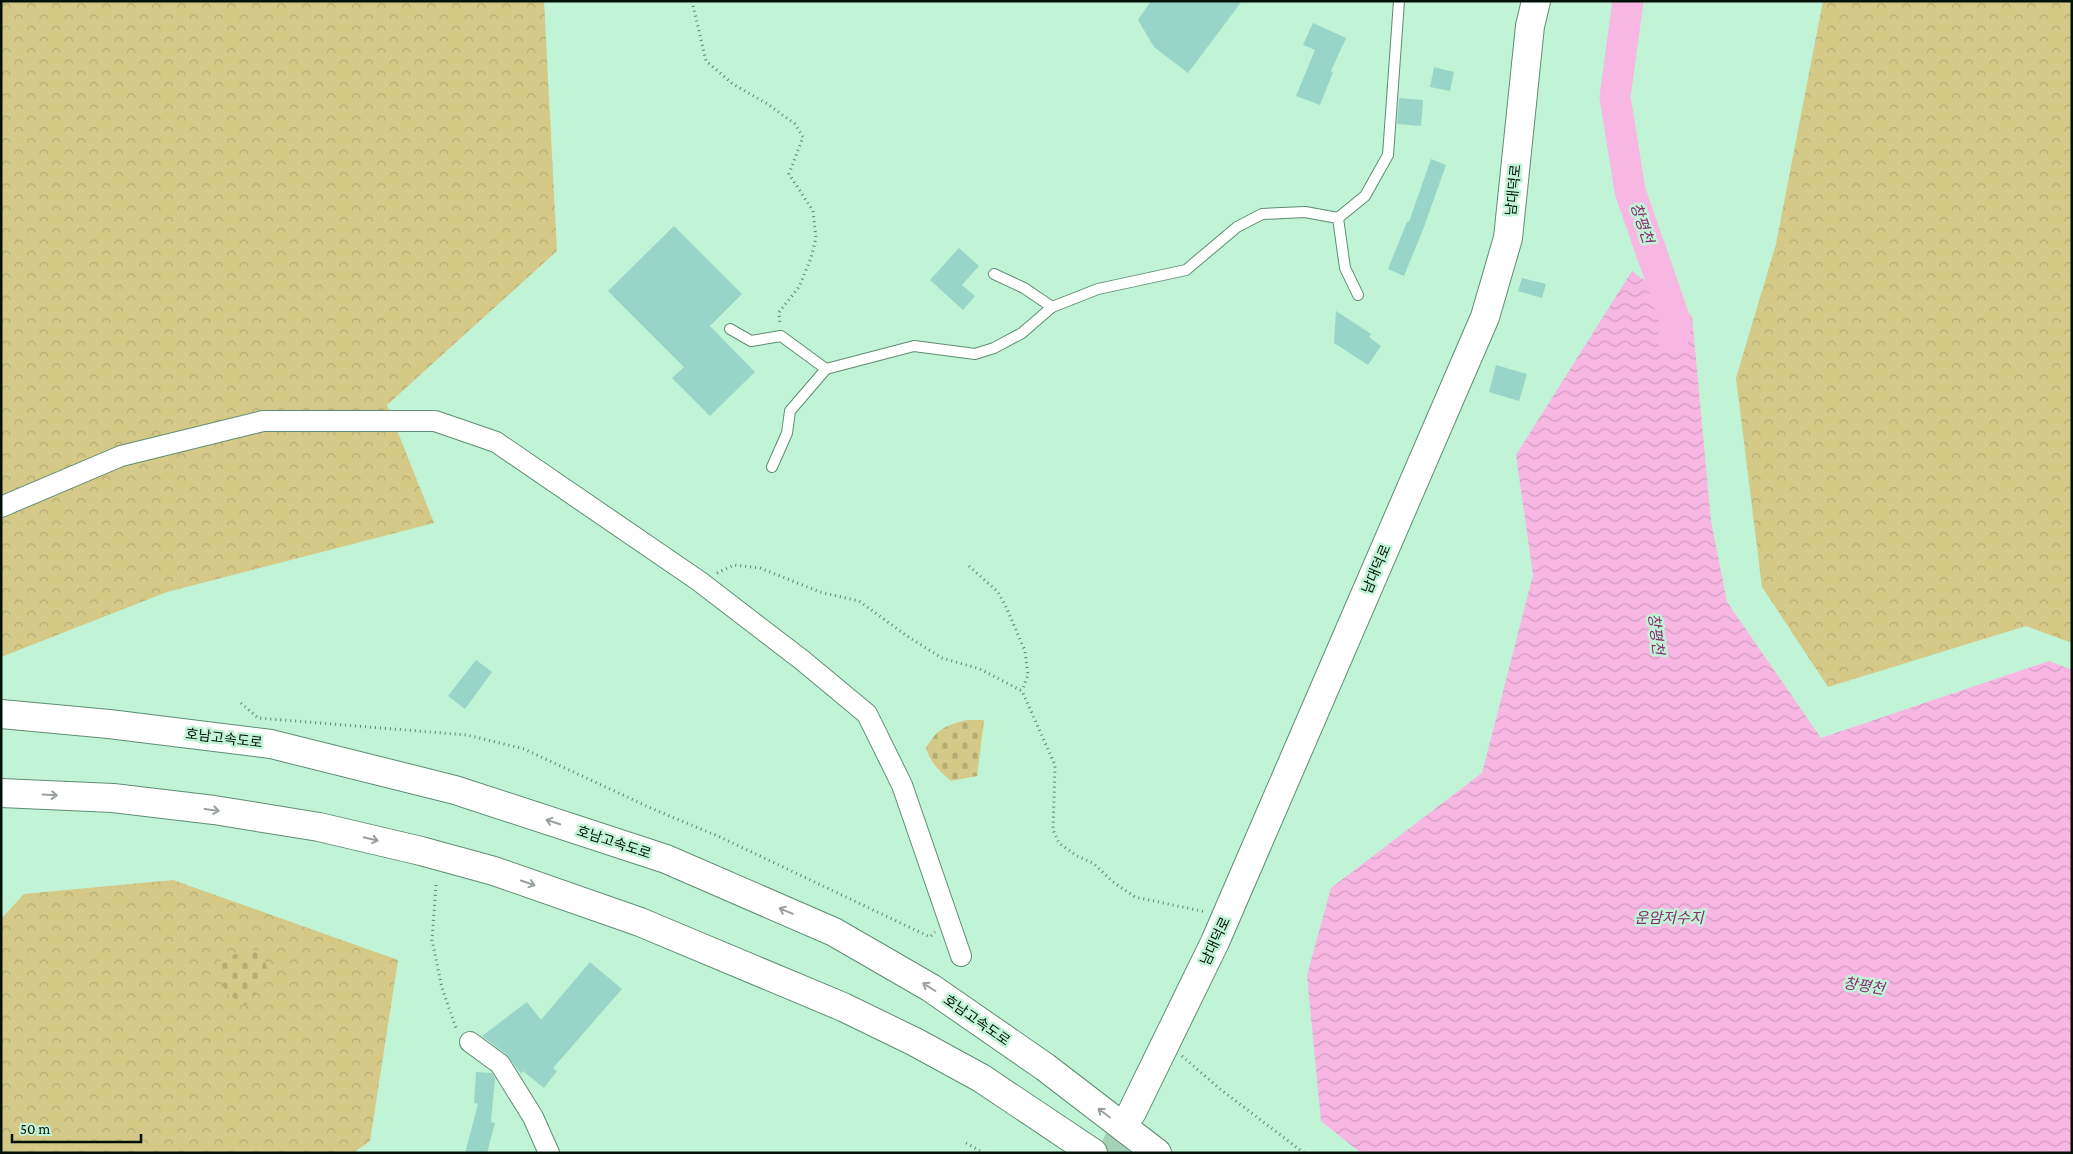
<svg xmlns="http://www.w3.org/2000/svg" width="2073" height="1154" font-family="'Crimson Pro','Noto Sans KR',serif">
	<defs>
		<pattern id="forest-crowns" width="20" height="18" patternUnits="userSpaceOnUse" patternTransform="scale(1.25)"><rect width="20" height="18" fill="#d5c988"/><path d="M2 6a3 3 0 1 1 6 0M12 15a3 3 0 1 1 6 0" fill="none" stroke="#b5ac74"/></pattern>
		<pattern id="cemetery-stones" width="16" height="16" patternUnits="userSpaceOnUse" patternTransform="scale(1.25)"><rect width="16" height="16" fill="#d5c988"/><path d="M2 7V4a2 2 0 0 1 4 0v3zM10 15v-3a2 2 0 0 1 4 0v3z" fill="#b5ac74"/></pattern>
		<pattern id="water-waves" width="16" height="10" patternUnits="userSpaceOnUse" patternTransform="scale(1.25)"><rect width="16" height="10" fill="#f8b7e3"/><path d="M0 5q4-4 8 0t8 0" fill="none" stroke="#d39cc1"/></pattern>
	</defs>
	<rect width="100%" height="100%" fill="#c1f3d6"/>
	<g fill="url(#forest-crowns)">
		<polygon points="1,1 544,1 557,251 387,405 434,523 167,592 1,657"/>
		<polygon points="1823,1 2072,1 2072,643 2026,626 1828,687 1762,587 1736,378 1776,244"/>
		<polygon points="173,880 398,960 370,1141 353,1153 1,1153 1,919 24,894"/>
	</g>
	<g fill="url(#cemetery-stones)">
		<path d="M967 720H984L977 776 951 781C939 771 930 762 926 748 938 728 945 726 967 720Z"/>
		<path d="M261 949 269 974 247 1005C220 994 221 985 221 957Z"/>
	</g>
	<polygon fill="url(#water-waves)" points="1632,271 1692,316 1711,521 1727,602 1821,738 2049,661 2072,670 2072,1153 1361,1153 1321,1121 1307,975 1331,888 1482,773 1533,575 1516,455"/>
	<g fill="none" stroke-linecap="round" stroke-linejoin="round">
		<polyline stroke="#f8b7e3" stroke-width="31" points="1628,1 1615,97 1630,191 1676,323 1673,338"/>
	</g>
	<g fill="#98d5c8">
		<polygon points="1151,1 1242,1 1188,73 1154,47 1138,20"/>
		<polygon points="1313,23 1346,38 1331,71 1333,72 1320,105 1296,96 1315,50 1303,45"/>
		<polygon points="1434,67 1454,72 1450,91 1430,87"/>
		<polygon points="1399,98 1423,100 1421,126 1397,124"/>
		<polygon points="1431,159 1446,165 1424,227 1404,276 1388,269 1407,222 1409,222"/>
		<polygon points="674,226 742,294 710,326 755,372 710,416 672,378 684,367 608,291"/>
		<polygon points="959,248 979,266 962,285 975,296 963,310 930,280"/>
		<polygon points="1522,278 1546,284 1542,298 1518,291"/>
		<polygon points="1336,311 1371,334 1369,337 1381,346 1368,365 1334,343"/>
		<polygon points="1496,365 1527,374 1519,401 1489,392"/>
		<polygon points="476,660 492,672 465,709 448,696"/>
		<polygon points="590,962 622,989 553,1068 557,1071 544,1088 523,1071 521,1074 507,1055 482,1036 527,1002 541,1020"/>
		<polygon points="476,1072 492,1073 495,1078 491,1122 495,1123 487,1153 465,1153 478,1104 474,1103"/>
	</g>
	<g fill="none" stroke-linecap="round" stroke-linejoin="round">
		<polyline stroke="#a4d1b7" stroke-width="28" stroke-dasharray="28 14" stroke-linecap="butt" points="1112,1153 1132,1112"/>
		<g stroke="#5e8d73" stroke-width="12">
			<g id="lane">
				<polyline points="994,274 1024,288 1052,307 1098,289 1186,270 1237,227 1262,214 1305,212 1338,218"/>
				<polyline points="1358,295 1345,268 1338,218 1365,196 1388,155 1399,1"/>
				<polyline points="730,329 751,341 781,336 826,369 914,346 975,354 994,348 1022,333 1052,307"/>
				<polyline points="772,467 787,433 790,411 826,369"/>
			</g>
		</g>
		<g stroke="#5e8d73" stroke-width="22">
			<g id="street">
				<polyline points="1,507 121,456 263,421 435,421 496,442 699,581 802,660 867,714 902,785 961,956"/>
				<polyline points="470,1042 500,1064 533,1117 549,1153"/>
			</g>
		</g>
		<g stroke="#5e8d73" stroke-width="30">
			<polyline id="secondary" points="1132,1112 1215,942 1485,317 1508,238 1530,26 1536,1"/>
		</g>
		<g stroke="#5e8d73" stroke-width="30">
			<g id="highway">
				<polyline points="1,714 109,724 271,744 455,790 666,859 834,932 931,988 1045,1067 1157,1153"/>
				<polyline points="1,793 113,798 214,810 319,827 421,851 494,871 640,922 843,1007 915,1042 981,1078 1093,1153"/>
			</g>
		</g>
		<g stroke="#638471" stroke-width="3" stroke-dasharray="1 4" stroke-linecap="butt">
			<polyline points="692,1 706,61 733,84 766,103 795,124 803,137 789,174 813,211 816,238 811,258 799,287 779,312 780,325"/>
			<polyline points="969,566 998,592 1007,609 1025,651 1028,675 1022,691"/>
			<polyline points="717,573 734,565 760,568 820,592 859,601 907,636 942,658 980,669 1022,691 1055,765 1053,830 1059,843 1077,856 1093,863 1113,882 1135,897 1206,912"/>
			<polyline points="241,703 258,718 467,735 524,749 653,809 720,837 930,937 935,932"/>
			<polyline points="436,885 432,940 442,988 457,1031"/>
			<polyline points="1182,1056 1220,1089 1304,1153"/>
			<polyline points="966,1143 984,1153"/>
		</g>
		<use href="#lane" stroke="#fff" stroke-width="10"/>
		<use href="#street" stroke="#fff" stroke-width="20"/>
		<use href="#secondary" stroke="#fff" stroke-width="28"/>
		<use href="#highway" stroke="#fff" stroke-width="28"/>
	</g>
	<defs><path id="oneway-shaft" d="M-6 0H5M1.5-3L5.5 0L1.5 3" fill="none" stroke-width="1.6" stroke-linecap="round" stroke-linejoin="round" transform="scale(1.25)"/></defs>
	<g stroke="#9aa09d">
		<use href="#oneway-shaft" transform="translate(50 795) rotate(3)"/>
		<use href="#oneway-shaft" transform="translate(212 810) rotate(8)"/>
		<use href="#oneway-shaft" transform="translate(553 822) rotate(-162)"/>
		<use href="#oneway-shaft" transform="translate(371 839) rotate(13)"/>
		<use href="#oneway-shaft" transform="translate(528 883) rotate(19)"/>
		<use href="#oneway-shaft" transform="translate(786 911) rotate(-157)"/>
		<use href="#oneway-shaft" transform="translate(929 987) rotate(-148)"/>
		<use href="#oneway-shaft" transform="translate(1104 1113) rotate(-143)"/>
	</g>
	<g text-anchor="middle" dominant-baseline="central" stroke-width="5" stroke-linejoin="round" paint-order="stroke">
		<g font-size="14" fill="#021209" stroke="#c1f3d6">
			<text transform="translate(1513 190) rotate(-84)">남대덕로</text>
			<text transform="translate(1376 569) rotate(-67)">남대덕로</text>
			<text transform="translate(224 738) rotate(7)">호남고속도로</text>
			<text transform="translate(614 842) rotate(18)">호남고속도로</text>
			<text transform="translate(1215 941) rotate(-65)">남대덕로</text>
			<text transform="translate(977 1020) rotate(35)">호남고속도로</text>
		</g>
		<g font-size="15" font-style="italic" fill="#882c71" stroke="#c1f3d6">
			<text transform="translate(1642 223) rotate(71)">창평천</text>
			<text transform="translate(1656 634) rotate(83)">창평천</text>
			<text x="1669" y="918">운암저수지</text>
			<text transform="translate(1864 986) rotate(9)">창평천</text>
		</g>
	</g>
	<rect width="2073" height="1154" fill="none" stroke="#021209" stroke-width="5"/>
	<path d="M12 1134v8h129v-8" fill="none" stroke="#021209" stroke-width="2.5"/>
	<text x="20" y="1134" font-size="15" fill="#021209" stroke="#c1f3d6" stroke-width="4" paint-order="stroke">50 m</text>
</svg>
